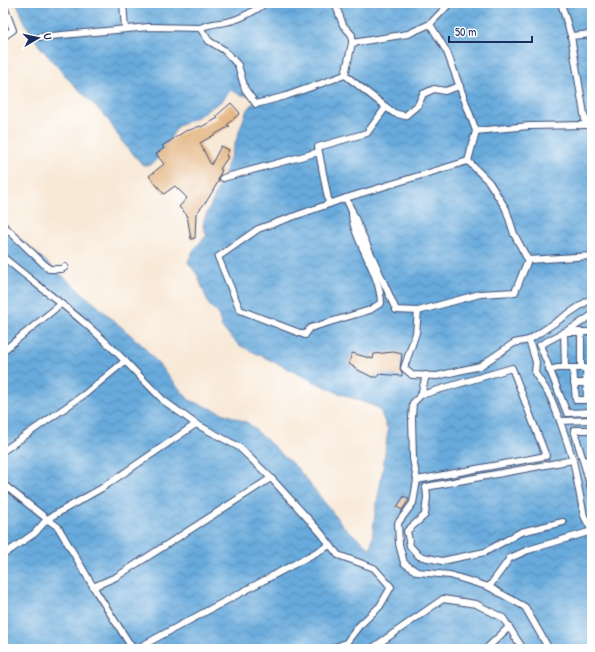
<svg xmlns="http://www.w3.org/2000/svg" width="595" height="652" font-family="'Patrick Hand',sans-serif">
	<defs>
		<pattern id="water-waves" width="16" height="10" patternUnits="userSpaceOnUse"><rect width="16" height="10" fill="#68aadc"/><path d="M0 5q4-4 8 0t8 0" fill="none" stroke="#558bb6"/></pattern>
	</defs>
	<rect width="100%" height="100%" fill="#fff"/>
	<filter id="ink" filterUnits="userSpaceOnUse"><feTurbulence type="fractalNoise" baseFrequency=".025" numOctaves="2"/><feDisplacementMap in="SourceGraphic" scale="8" xChannelSelector="R" yChannelSelector="G"/><feConvolveMatrix kernelMatrix="1 2 1 2 8 2 1 2 1" color-interpolation-filters="sRGB"/></filter>
	<filter id="wash" filterUnits="userSpaceOnUse"><feTurbulence type="fractalNoise" baseFrequency=".012" numOctaves="4" result="noise"/><feDisplacementMap in="SourceGraphic" scale="16" xChannelSelector="R" yChannelSelector="G"/><feGaussianBlur stdDeviation="0.9" result="paint"/><feColorMatrix in="noise" values="0 0 0 0 0 0 0 0 0 0 0 0 0 0 0 0 0 1.4 0 .05"/><feComposite in="paint" operator="in"/></filter>
	<g filter="url(#wash)">
		<rect width="100%" height="100%" fill="#f8e8d6"/>
		<polygon fill="url(#water-waves)" stroke="#426c9d" points="17,3 592,3 592,649 3,649 3,224 142,345 189,400 248,423 297,468 344,527 371,549 375,513 382,475 388,430 379,408 334,391 239,345 222,328 218,313 209,305 198,276 188,262 193,251 207,235 203,227 204,220 223,178 246,112 255,101 251,96 241,95 231,90 220,102 197,117 178,126 156,160 150,165 143,165 123,143 107,118 72,83 40,47 26,25"/>
		<g id="blocks">
			<g fill="#e4b785">
				<polygon points="231,103 240,113 227,125 230,126 200,143 211,165 221,146 229,150 226,156 228,157 220,169 222,170 219,176 218,182 208,199 196,214 195,238 191,239 187,215 179,207 187,198 175,186 164,194 149,176 164,164 156,154 164,148 162,146 187,130 187,131 200,126 201,127 218,118 216,116"/>
				<polygon points="393,352 402,354 400,369 402,372 402,376 379,374 378,377 372,377 356,369 356,368 349,364 352,353 373,359 374,354"/>
				<polygon points="404,496 409,499 402,510 397,507"/>
			</g>
		</g>
	</g>
	<g filter="url(#ink)">
		<use href="#blocks" fill-opacity="0" stroke="#3c4b70" stroke-width="1"/>
		<g fill="none" stroke-linecap="round" stroke-linejoin="round">
			<g stroke="#3c4b70" stroke-width="8">
				<g id="service">
					<polyline points="123,3 125,29"/>
					<path d="M266 3C256 10 246 16 234 20 222 24 212 22 200 28L209 41 224 50 238 65 245 89 256 104 286 96 345 75 386 107"/>
					<polyline points="335,3 343,25 352,35 352,43"/>
					<polyline points="450,3 430,24 447,52 476,131"/>
					<polyline points="561,3 571,36"/>
					<polyline points="3,4 13,30 3,37"/>
					<polyline points="40,37 149,27 200,28"/>
					<polyline points="345,75 352,43 408,34 430,24"/>
					<polyline points="585,120 571,36 592,34"/>
					<polyline points="592,120 585,120 586,125 592,125"/>
					<polyline points="586,125 529,126 476,131 468,161 489,182 506,209 514,234 528,260 592,256"/>
					<polyline points="468,161 346,198 396,310 418,311 480,294 515,292 528,260"/>
					<polyline points="223,178 319,152"/>
					<path d="M346 198 258 229 218 257 240 310 305 335 310 328 370 310 381 303C380 276 362 252 354 226 352 221 352 216 352 211"/>
					<polyline points="329,204 318,147 367,133 386,107 394,113 405,116 418,105 423,94 434,89 445,91 460,86"/>
					<polyline points="3,225 49,269 62,269 65,267"/>
					<path d="M3 257C44 291 88 322 125 361L85 394 3 451"/>
					<polyline points="418,311 416,333 404,368 412,375 437,376 480,366 514,343 529,340"/>
					<polyline points="592,315 574,327 540,345 567,413 592,412"/>
					<polyline points="581,332 581,368"/>
					<polyline points="3,351 61,304"/>
					<polyline points="125,361 164,401 196,424 102,488 47,519 58,527 97,593 133,649"/>
					<polyline points="565,368 564,332 592,332"/>
					<polyline points="573,368 576,400 592,400"/>
					<polyline points="586,368 587,400"/>
					<polyline points="549,370 558,368 592,368"/>
					<polyline points="426,375 421,395 413,403 412,418 413,459 417,480 413,503 398,523 399,544 404,563 417,572 450,575 489,587 525,607 549,649"/>
					<polyline points="574,383 592,383"/>
					<polyline points="592,420 560,421 573,460 584,516 592,531"/>
					<polyline points="560,421 550,396 535,373 536,362 529,340 592,298"/>
					<polyline points="592,430 574,430 592,491"/>
					<polyline points="584,461 592,460"/>
					<polyline points="271,478 320,532 338,555 374,568 391,587 380,606 359,626 346,643 331,649"/>
					<polyline points="417,480 546,456 512,368 421,395"/>
					<polyline points="3,484 47,519 35,533 3,555"/>
					<polyline points="563,522 521,532 485,552 442,561 419,556 410,546 407,531 425,515 427,497 426,487 573,460"/>
					<polyline points="93,587 116,577 271,478 239,447 196,424"/>
					<polyline points="489,587 510,558 528,550 592,531"/>
					<polyline points="136,649 330,545"/>
					<polyline points="371,649 443,599 476,604 503,618 523,649"/>
					<polyline points="486,649 509,627"/>
				</g>
			</g>
			<use href="#service" stroke="#fff" stroke-width="6"/>
		</g>
	</g>
	<rect width="595" height="652" fill="none" stroke="#fff" stroke-width="16"/>
	<g transform="translate(38 38) rotate(81)" stroke="#ffffff" stroke-width="3" paint-order="stroke">
	<path d="M0-3L7 15L0 10L-7 15Z" fill="#1b2f5e"/>
	<text y="-6" font-size="11" font-weight="bold" text-anchor="middle" fill="#1b2f5e">U</text>
	</g>
	<path d="M449 36v6h83v-6" fill="none" stroke="#1b2f5e" stroke-width="2"/>
	<text x="455" y="36" font-size="12" fill="#1b2f5e" stroke="#ffffff" stroke-width="3" paint-order="stroke">50 m</text>
</svg>
